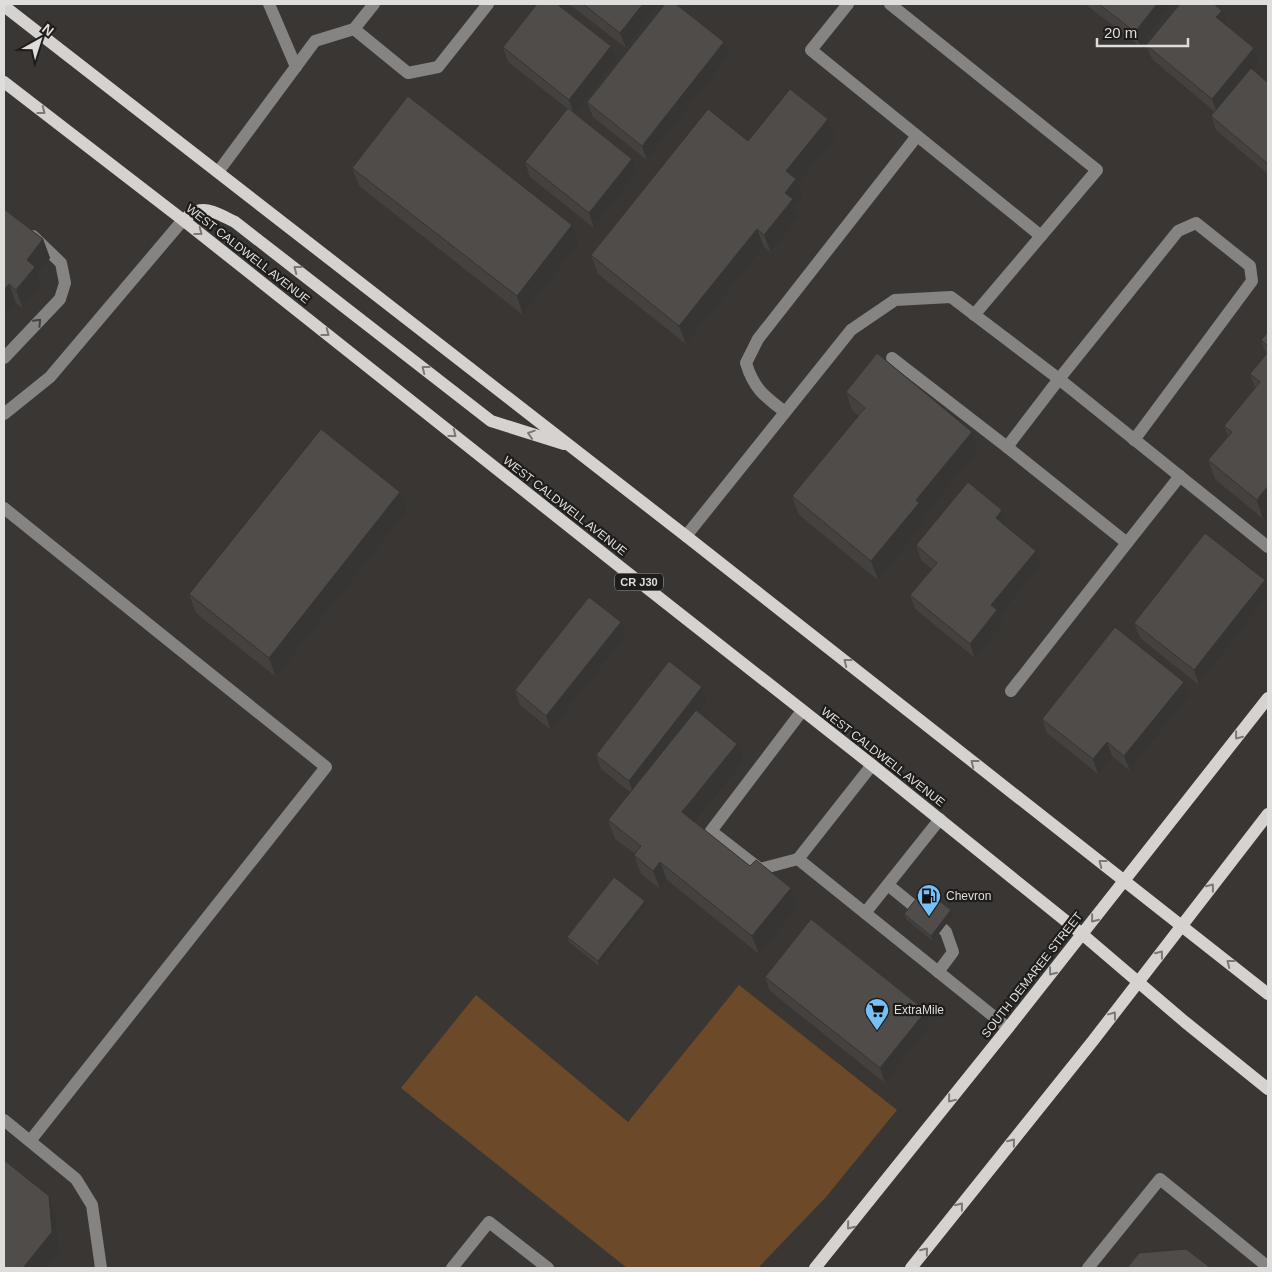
<svg xmlns="http://www.w3.org/2000/svg" width="1272" height="1272" font-family="Helvetica,sans-serif">
	<rect width="100%" height="100%" fill="#393633"/>
	<polygon fill="#6c4a29" points="739,985 897,1110 826,1197 758,1268 627,1268 401,1088 476,995 628,1122"/>
	<g fill="none" stroke-linecap="round" stroke-linejoin="round">
		<g stroke="#868483" stroke-width="12">
			<polyline points="269,4 296,67"/>
			<polyline points="848,4 811,50 1041,236"/>
			<polyline points="890,4 1097,170 974,315"/>
			<polyline points="354,29 408,73 438,67 488,4"/>
			<polyline points="218,172 315,41 354,29 374,4"/>
			<polyline points="4,358 60,299 65,283 61,263 33,236"/>
			<polyline points="892,358 1007,447"/>
			<path d="M785 412C764 396 754 389 746 363L758 339 917 136"/>
			<polyline points="4,414 50,377 183,220"/>
			<polyline points="4,508 326,767 30,1141"/>
			<polyline points="686,536 851,330 895,300 951,297 1059,379 1268,547"/>
			<polyline points="1127,543 1180,476"/>
			<polyline points="1011,691 1127,543 1007,447 1059,379 1178,231 1196,223 1250,266 1252,281 1134,440"/>
			<polyline points="872,765 798,859 1008,1028"/>
			<polyline points="798,859 760,869 711,831 802,711"/>
			<polyline points="888,885 915,907"/>
			<polyline points="865,913 940,819"/>
			<polyline points="938,972 953,952 946,932 943,929"/>
			<polyline points="4,1120 76,1179 92,1205 101,1268"/>
			<polyline points="452,1268 489,1222 548,1268"/>
			<polyline points="1088,1268 1160,1179 1268,1267"/>
		</g>
		<g stroke="#d6d2cf" stroke-width="12">
			<polyline points="4,6 686,536 1268,994"/>
			<polyline points="4,82 183,220 619,566 872,765 1082,934 1185,1022 1268,1089"/>
			<path d="M183 220C187 217 192 213 197 211 210 207 224 217 235 222L491 421 564 444"/>
			<polyline points="815,1268 1008,1028 1268,698"/>
			<polyline points="911,1268 1092,1042 1268,814"/>
		</g>
	</g>
	<g fill="#44413f">
		<polygon points="569,4 660,4 626,48"/>
		<polygon points="1085,4 1173,4 1140,46"/>
		<polygon points="1227,25 1227,26 1254,48 1259,63 1253,70 1268,83 1268,174 1216,130 1211,116 1214,111 1152,59 1146,45"/>
		<polygon points="724,42 729,56 647,160 593,117 587,102"/>
		<polygon points="503,47 616,61 575,113 637,173 594,228 530,177 525,162 568,109 508,62"/>
		<polygon points="835,138 798,184 803,198 795,207 799,218 771,253 764,247 686,344 598,274 591,255 748,141"/>
		<polygon points="352,168 579,244 523,315 359,186"/>
		<polygon points="4,209 43,239 50,258 38,273 42,285 23,309 16,303 4,318"/>
		<polygon points="1268,332 1268,513 1263,519 1215,479 1208,460 1228,436 1224,426 1255,388 1250,374 1266,354 1261,340"/>
		<polygon points="846,392 972,432 979,450 924,517 926,522 878,580 799,515 792,496 859,416 852,410"/>
		<polygon points="400,492 407,511 276,677 196,613 189,594"/>
		<polygon points="1002,510 1007,525 1006,526 1041,565 1000,616 1003,624 975,658 915,609 910,595 932,569 921,560 916,545"/>
		<polygon points="1265,580 1268,589 1268,596 1199,685 1140,638 1134,623"/>
		<polygon points="621,622 626,637 551,730 520,705 515,690"/>
		<polygon points="1189,696 1130,771 1112,756 1098,774 1047,733 1042,719"/>
		<polygon points="707,701 698,712 744,762 696,823 750,866 791,888 798,907 759,954 667,880 660,889 641,874 634,855 635,854 615,839 608,820 630,792 601,769 596,755"/>
		<polygon points="645,901 646,906 599,966 569,942 567,937"/>
		<polygon points="951,910 953,915 933,941 906,919 904,914"/>
		<polygon points="765,977 926,1011 931,1025 885,1083 770,991"/>
	</g>
	<g fill="#373533">
		<polygon points="643,4 660,4 626,48 620,33"/>
		<polygon points="1157,4 1173,4 1140,46 1135,32"/>
		<polygon points="1222,11 1227,25 1222,32 1216,17"/>
		<polygon points="724,42 729,56 647,160 642,146"/>
		<polygon points="611,46 616,61 574,114 569,100"/>
		<polygon points="1254,48 1259,63 1217,113 1212,99"/>
		<polygon points="828,119 835,138 798,184 803,198 795,207 799,218 771,253 764,235 785,193 786,171"/>
		<polygon points="632,159 637,173 594,228 589,213"/>
		<polygon points="572,225 579,244 523,315 517,296"/>
		<polygon points="757,229 764,247 686,344 679,326"/>
		<polygon points="43,239 50,258 38,273 42,285 23,309 16,290 27,260"/>
		<polygon points="9,284 16,303 4,318 4,290"/>
		<polygon points="972,432 979,450 924,517 926,522 878,580 871,561 916,500"/>
		<polygon points="1268,486 1268,513 1263,519 1257,500"/>
		<polygon points="400,492 407,511 276,677 269,658"/>
		<polygon points="1002,510 1007,525 1001,532 996,518"/>
		<polygon points="1036,551 1041,565 1000,616 1003,624 975,658 970,644 991,605"/>
		<polygon points="1265,580 1268,589 1268,596 1199,685 1194,670"/>
		<polygon points="621,622 626,637 551,730 546,716"/>
		<polygon points="1184,682 1189,696 1130,771 1124,756"/>
		<polygon points="702,687 707,701 634,795 629,781"/>
		<polygon points="1107,742 1112,756 1098,774 1093,759"/>
		<polygon points="737,744 744,762 689,831 682,812"/>
		<polygon points="660,862 667,880 660,889 653,871"/>
		<polygon points="791,888 798,907 759,954 752,936"/>
		<polygon points="645,901 646,906 599,966 598,961"/>
		<polygon points="951,910 953,915 933,941 931,936"/>
		<polygon points="926,1011 931,1025 885,1083 880,1068"/>
		<polygon points="49,1196 55,1215 59,1251 45,1268 23,1268"/>
	</g>
	<g fill="#4f4c49" stroke="#373533">
		<polygon points="537,4 557,4 611,46 569,100 503,47"/>
		<polygon points="583,4 643,4 620,33"/>
		<polygon points="665,4 676,4 724,42 642,146 587,102"/>
		<polygon points="1099,4 1157,4 1135,32"/>
		<polygon points="1180,4 1214,4 1222,11 1216,17 1254,48 1212,99 1146,45"/>
		<polygon points="1251,68 1268,83 1268,164 1211,116"/>
		<polygon points="790,89 828,119 786,171 796,179 785,193 793,199 764,235 757,229 679,326 591,255 708,109 748,141"/>
		<polygon points="408,96 572,225 517,296 352,168"/>
		<polygon points="568,108 632,159 589,213 525,162"/>
		<polygon points="4,209 43,239 27,260 35,267 16,290 9,284 4,290"/>
		<polygon points="1268,332 1268,346 1261,340"/>
		<polygon points="1268,352 1268,486 1257,500 1208,460 1232,432 1224,426 1260,382 1250,374"/>
		<polygon points="877,353 972,432 916,500 919,503 871,561 792,496 865,408 846,392"/>
		<polygon points="321,429 400,492 269,658 189,594"/>
		<polygon points="968,482 1002,510 996,518 1036,551 991,605 997,610 970,644 910,595 937,563 916,545"/>
		<polygon points="1205,533 1265,580 1194,670 1134,623"/>
		<polygon points="589,597 621,622 546,716 515,690"/>
		<polygon points="1115,627 1184,682 1124,756 1107,742 1093,759 1042,719"/>
		<polygon points="669,661 702,687 629,781 596,755"/>
		<polygon points="696,710 737,744 682,812 750,866 756,860 791,888 752,936 660,862 653,871 634,855 641,846 608,820"/>
		<polygon points="614,877 645,901 598,961 567,937"/>
		<polygon points="924,889 951,910 931,936 904,914"/>
		<polygon points="811,919 926,1011 880,1068 765,977"/>
		<polygon points="4,1160 49,1196 52,1232 23,1268 4,1268"/>
		<polygon points="1186,1249 1211,1268 1127,1268 1139,1253"/>
	</g>
	<defs><path id="oneway-chevron" d="M-2-3.5L2.5 0L-2 3.5" fill="none" stroke-width="1.6" stroke-linecap="round" stroke-linejoin="round" transform="scale(1.25)"/></defs>
	<g stroke="#7a7876">
		<use href="#oneway-chevron" transform="translate(42 111) rotate(38)"/>
		<use href="#oneway-chevron" transform="translate(199 232) rotate(38)"/>
		<use href="#oneway-chevron" transform="translate(297 269) rotate(-142)"/>
		<use href="#oneway-chevron" transform="translate(326 333) rotate(38)"/>
		<use href="#oneway-chevron" transform="translate(425 369) rotate(-142)"/>
		<use href="#oneway-chevron" transform="translate(453 434) rotate(38)"/>
		<use href="#oneway-chevron" transform="translate(531 434) rotate(-162)"/>
		<use href="#oneway-chevron" transform="translate(847 662) rotate(-142)"/>
		<use href="#oneway-chevron" transform="translate(1238 736) rotate(128)"/>
		<use href="#oneway-chevron" transform="translate(974 763) rotate(-142)"/>
		<use href="#oneway-chevron" transform="translate(1102 863) rotate(-142)"/>
		<use href="#oneway-chevron" transform="translate(1211 887) rotate(-52)"/>
		<use href="#oneway-chevron" transform="translate(1094 919) rotate(129)"/>
		<use href="#oneway-chevron" transform="translate(1160 954) rotate(-52)"/>
		<use href="#oneway-chevron" transform="translate(1230 963) rotate(-142)"/>
		<use href="#oneway-chevron" transform="translate(1052 972) rotate(128)"/>
		<use href="#oneway-chevron" transform="translate(1113 1015) rotate(-53)"/>
		<use href="#oneway-chevron" transform="translate(951 1099) rotate(129)"/>
		<use href="#oneway-chevron" transform="translate(1012 1142) rotate(-51)"/>
		<use href="#oneway-chevron" transform="translate(960 1206) rotate(-52)"/>
		<use href="#oneway-chevron" transform="translate(850 1226) rotate(129)"/>
		<use href="#oneway-chevron" transform="translate(925 1251) rotate(-51)"/>
	</g>
	<use stroke="#434140" href="#oneway-chevron" transform="translate(38 322) rotate(-46)"/>
	<defs>
		<g id="fuel-pin" transform="scale(1.25)"><path d="M0 17L-7.5 6A9.5 9.5 0 1 1 7.5 6Z" fill="#75c0f6" stroke="#1f1d1c"/><path d="M-5.5-6h7V0h2V4h1.3V-2.5L3-4.5l.8-.8L6-3V5H2.5V1h-1V6h-7ZM-4.2-4.7v3.2H.2V-4.7Z" fill="#111"/></g>
		<g id="supermarket-pin" transform="scale(1.25)"><path d="M0 17L-7.5 6A9.5 9.5 0 1 1 7.5 6Z" fill="#75c0f6" stroke="#1f1d1c"/><path d="M-6-5.5h2.5l.6 2H6L4.5 2H-2.5L-4.4-4H-6ZM-1.5 3.2a1.3 1.3 0 1 0 .1 0ZM3 3.2a1.3 1.3 0 1 0 .1 0Z" fill="#111"/></g>
	</defs>
	<g fill-rule="evenodd">
		<use href="#fuel-pin" x="929" y="896"/>
		<use href="#supermarket-pin" x="877" y="1010"/>
	</g>
	<g text-anchor="middle" dominant-baseline="central" stroke-width="4.5" stroke-linejoin="round" paint-order="stroke">
		<rect fill="#1f1d1c" stroke="#a5a3a2" stroke-width="1" x="615" y="573.5" width="48" height="17" rx="4"/>
		<g font-size="11" font-weight="bold" fill="#dfdddb">
			<text x="639" y="582">CR J30</text>
		</g>
		<g font-size="12" fill="#dfdddb" stroke="#1f1d1c">
			<text transform="translate(248 254) rotate(38)">WEST CALDWELL AVENUE</text>
			<text transform="translate(565 506) rotate(38)">WEST CALDWELL AVENUE</text>
			<text transform="translate(883 757) rotate(38)">WEST CALDWELL AVENUE</text>
			<text transform="translate(1032 975) rotate(-52)">SOUTH DEMAREE STREET</text>
		</g>
		<g font-size="12" fill="#dfdddb" stroke="#1f1d1c" text-anchor="start">
			<text x="946" y="896">Chevron</text>
			<text x="894" y="1010">ExtraMile</text>
		</g>
	</g>
	<rect width="1272" height="1272" fill="none" stroke="#dfdddb" stroke-width="10"/>
	<g transform="translate(40 40) rotate(39)" stroke="#1f1d1c" stroke-width="4" paint-order="stroke">
	<path d="M0-4L9 19L0 12L-9 19Z" fill="#dfdddb"/>
	<text y="-8" font-size="14" font-weight="bold" text-anchor="middle" fill="#dfdddb">N</text>
	</g>
	<path d="M1097 38v8h91v-8" fill="none" stroke="#dfdddb" stroke-width="2.5"/>
	<text x="1104" y="38" font-size="15" fill="#dfdddb" stroke="#1f1d1c" stroke-width="4" paint-order="stroke">20 m</text>
</svg>
